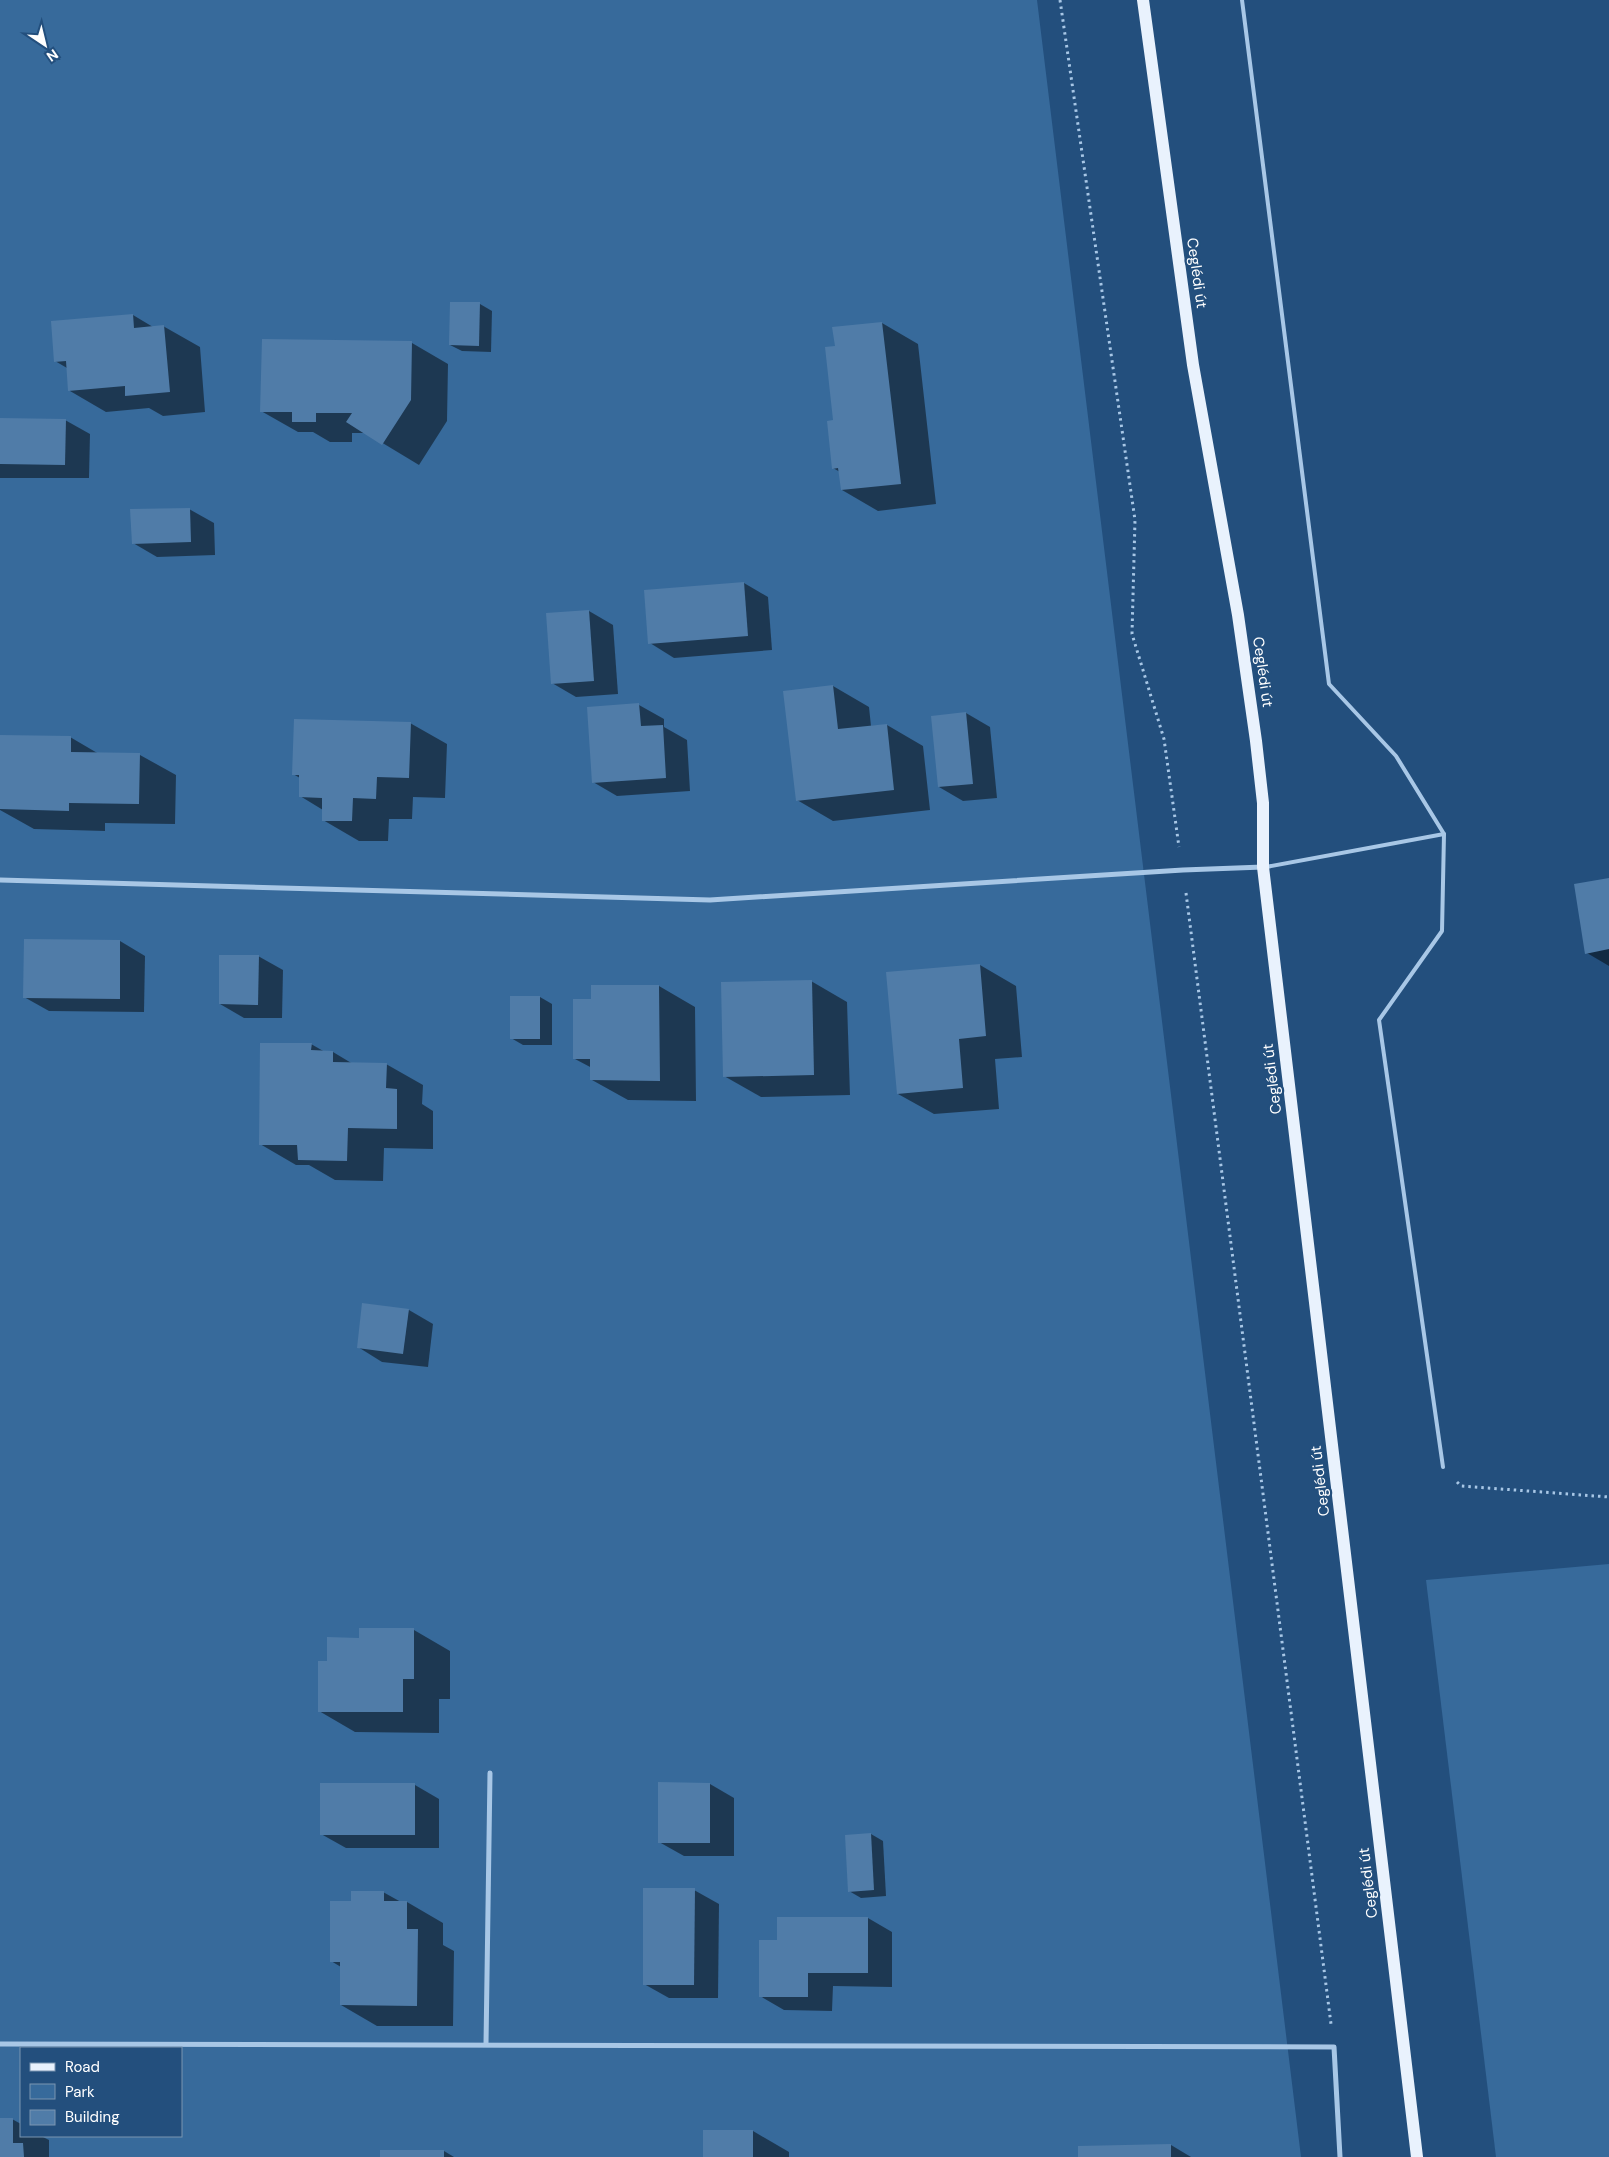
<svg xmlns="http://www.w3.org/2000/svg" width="1609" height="2157" font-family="'DM Sans',sans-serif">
	<rect width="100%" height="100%" fill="#234f7d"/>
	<g fill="#376a9b" fill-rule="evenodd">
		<path d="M0 0H1037L1301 2157H0ZM21 2048H181V2136H21Z"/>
		<polygon points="1609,1564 1609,2157 1496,2157 1426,1580"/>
	</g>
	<g fill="#0007">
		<polygon points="451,303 480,304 492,311 491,352 462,351 450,345"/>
		<polygon points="133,315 153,327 163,326 200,347 205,412 163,416 149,408 106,412 70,391 67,368 55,361"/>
		<polygon points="882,323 918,344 936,504 878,511 842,490 840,472 833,468 836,347"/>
		<polygon points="412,343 448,364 447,421 419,465 366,433 352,433 352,442 330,442 313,432 298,432 261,411"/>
		<polygon points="0,420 65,420 90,434 89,478 0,478"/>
		<polygon points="189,509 214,523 215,555 157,557 133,543"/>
		<polygon points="744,583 768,597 772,650 674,658 650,643"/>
		<polygon points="589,611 613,625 618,694 576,697 552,683"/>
		<polygon points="833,686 869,707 871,726 887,725 923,746 930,810 833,821 797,800"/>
		<polygon points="639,705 664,719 664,727 687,740 690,791 617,796 593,782"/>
		<polygon points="966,713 990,727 997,798 963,801 939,787"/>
		<polygon points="410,723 447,744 445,798 413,797 412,819 389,819 388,841 359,841 323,820 323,810 300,796 300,778 293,774"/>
		<polygon points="0,736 70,737 99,754 140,755 176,775 175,824 105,823 105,831 34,829 0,810"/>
		<polygon points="1609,879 1609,966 1587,953"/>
		<polygon points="25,940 120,941 145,956 144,1012 49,1011 24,997"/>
		<polygon points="258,956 283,970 282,1018 244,1018 220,1004"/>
		<polygon points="980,965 1016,986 1022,1057 995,1059 999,1109 934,1114 898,1094"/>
		<polygon points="811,981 847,1002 850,1095 761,1097 724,1076"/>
		<polygon points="592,986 659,986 695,1007 696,1101 628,1100 592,1080 592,1068 575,1059 592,1000"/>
		<polygon points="540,997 552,1004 552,1045 523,1045 511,1038"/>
		<polygon points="311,1044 325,1052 333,1052 353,1064 386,1064 423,1085 422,1104 433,1111 433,1149 384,1148 383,1181 335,1180 309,1165 296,1165 260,1144"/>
		<polygon points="364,1304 409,1310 433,1324 428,1367 382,1362 358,1347"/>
		<polygon points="360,1629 414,1630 450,1651 450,1699 439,1699 439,1733 355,1732 319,1711 328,1662 360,1639"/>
		<polygon points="322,1784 415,1785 439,1799 439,1848 346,1848 321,1834"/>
		<polygon points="659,1784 710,1784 734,1798 734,1856 684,1856 659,1842"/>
		<polygon points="871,1834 883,1841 886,1896 861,1898 849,1891"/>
		<polygon points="694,1890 719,1904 718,1998 669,1998 644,1984"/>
		<polygon points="383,1892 401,1902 407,1902 443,1923 443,1945 454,1951 453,2026 377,2026 341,2005 341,1967 331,1961 352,1903"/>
		<polygon points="868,1918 892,1932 892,1987 833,1986 832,2011 784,2010 760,1996 779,1942"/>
		<polygon points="0,2119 12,2119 21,2124 21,2136 41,2136 49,2140 49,2157 0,2157"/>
		<polygon points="753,2131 789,2152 789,2157 704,2157"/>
		<polygon points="1171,2145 1191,2157 1079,2157"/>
		<polygon points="444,2151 454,2157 381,2157"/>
	</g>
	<g fill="#507ca8">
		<polygon points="450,302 480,302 479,346 449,345"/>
		<polygon points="133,314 134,328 164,325 170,392 125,396 125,386 68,391 66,361 54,362 51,321"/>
		<polygon points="882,322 901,484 841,490 838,468 832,469 827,421 833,420 825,347 835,346 832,327"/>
		<polygon points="262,339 412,341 411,400 382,445 346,422 352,413 316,413 316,422 292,422 292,412 260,412"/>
		<polygon points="0,418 66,419 65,465 0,464"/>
		<polygon points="190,508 191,542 132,544 130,509"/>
		<polygon points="744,582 748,636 648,644 644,590"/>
		<polygon points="589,610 594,681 551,684 546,613"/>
		<polygon points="833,685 838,729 887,724 894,790 796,801 783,691"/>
		<polygon points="639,703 641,726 663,725 666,778 592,783 587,707"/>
		<polygon points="966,712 973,784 938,787 931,716"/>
		<polygon points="294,719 411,722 409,778 377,777 376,799 353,798 352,821 322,821 322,798 299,797 299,775 292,775"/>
		<polygon points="0,735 71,736 71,752 140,753 139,804 69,803 69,811 0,809"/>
		<polygon points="1609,878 1609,949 1585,954 1574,884"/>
		<polygon points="24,939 120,940 120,999 23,998"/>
		<polygon points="219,955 259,955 258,1005 219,1004"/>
		<polygon points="980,964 986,1036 959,1039 963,1088 897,1094 886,972"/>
		<polygon points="812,980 814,1075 723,1077 721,982"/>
		<polygon points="591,985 659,985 660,1081 590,1080 590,1059 573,1059 573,999 591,999"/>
		<rect x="510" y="996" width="30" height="43"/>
		<polygon points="260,1043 312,1043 311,1050 333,1051 333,1062 387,1063 386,1088 397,1089 397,1129 348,1128 347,1161 298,1160 297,1145 259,1145"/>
		<polygon points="362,1303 409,1309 403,1354 357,1348"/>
		<polygon points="359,1628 414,1628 414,1679 403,1679 403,1712 318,1712 318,1661 327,1661 327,1637 359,1638"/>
		<polygon points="658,1782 710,1783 710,1843 658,1843"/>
		<rect x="320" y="1783" width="95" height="52"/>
		<polygon points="871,1833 874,1890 848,1892 845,1835"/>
		<polygon points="643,1888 695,1888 694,1985 643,1985"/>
		<polygon points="351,1891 384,1891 384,1901 407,1901 407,1929 418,1929 417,2006 340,2005 340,1962 330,1962 330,1901 351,1901"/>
		<polygon points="777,1917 868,1917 868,1973 808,1973 808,1997 759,1997 759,1940 777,1940"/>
		<polygon points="0,2118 13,2118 13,2143 23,2143 24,2157 0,2157"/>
		<rect x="703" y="2130" width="50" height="27"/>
		<polygon points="1171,2144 1171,2157 1078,2157 1078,2146"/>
		<rect x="380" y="2150" width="64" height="7"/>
	</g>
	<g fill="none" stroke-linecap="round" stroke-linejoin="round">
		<g stroke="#a8c7e6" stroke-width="3" stroke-dasharray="2.5 4" stroke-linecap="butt">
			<polyline points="1060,0 1135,520 1132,634 1164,739 1179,847"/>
			<polyline points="1186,893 1331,2024"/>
			<polyline points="1457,1482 1461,1486 1609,1497"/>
		</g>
		<g stroke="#a8c7e6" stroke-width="4">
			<polyline points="1242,0 1329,684 1396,756 1444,834 1442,931 1379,1020 1443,1467"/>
			<polyline points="1266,867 1444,834"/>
		</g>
		<g stroke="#a8c7e6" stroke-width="5">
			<polyline points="0,880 710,900 1183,870 1263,867"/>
			<polyline points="0,2044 1334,2047 1340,2157"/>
			<polyline points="486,2044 490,1773"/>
		</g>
		<polyline stroke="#e9f2fd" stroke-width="12" points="1143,0 1193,365 1238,615 1256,741 1263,803 1263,867 1417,2157"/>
	</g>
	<g text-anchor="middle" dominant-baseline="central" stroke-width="4.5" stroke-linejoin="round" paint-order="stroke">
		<g font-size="15" fill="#fff" stroke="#234f7d">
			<text transform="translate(1197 273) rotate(82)">Ceglédi út</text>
			<text transform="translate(1263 672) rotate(82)">Ceglédi út</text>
			<text transform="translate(1272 1079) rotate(-97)">Ceglédi út</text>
			<text transform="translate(1320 1481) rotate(-97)">Ceglédi út</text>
			<text transform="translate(1368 1883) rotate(-97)">Ceglédi út</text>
		</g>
	</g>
	<rect x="20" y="2047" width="162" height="90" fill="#234f7d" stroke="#7b95b1"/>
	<rect x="30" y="2063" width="25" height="8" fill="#e9f2fd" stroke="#7b95b1"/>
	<text x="65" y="2072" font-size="15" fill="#ffffff">Road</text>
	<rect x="30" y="2084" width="25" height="15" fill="#376a9b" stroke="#7b95b1"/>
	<text x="65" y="2097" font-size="15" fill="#ffffff">Park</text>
	<rect x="30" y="2110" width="25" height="15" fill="#507ca8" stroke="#7b95b1"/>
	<text x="65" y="2122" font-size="15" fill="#ffffff">Building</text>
	<g transform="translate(45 45) rotate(145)" stroke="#234f7d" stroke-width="4" paint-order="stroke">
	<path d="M0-4L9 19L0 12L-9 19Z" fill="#ffffff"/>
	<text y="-8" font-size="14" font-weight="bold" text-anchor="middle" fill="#ffffff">N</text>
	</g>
</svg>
